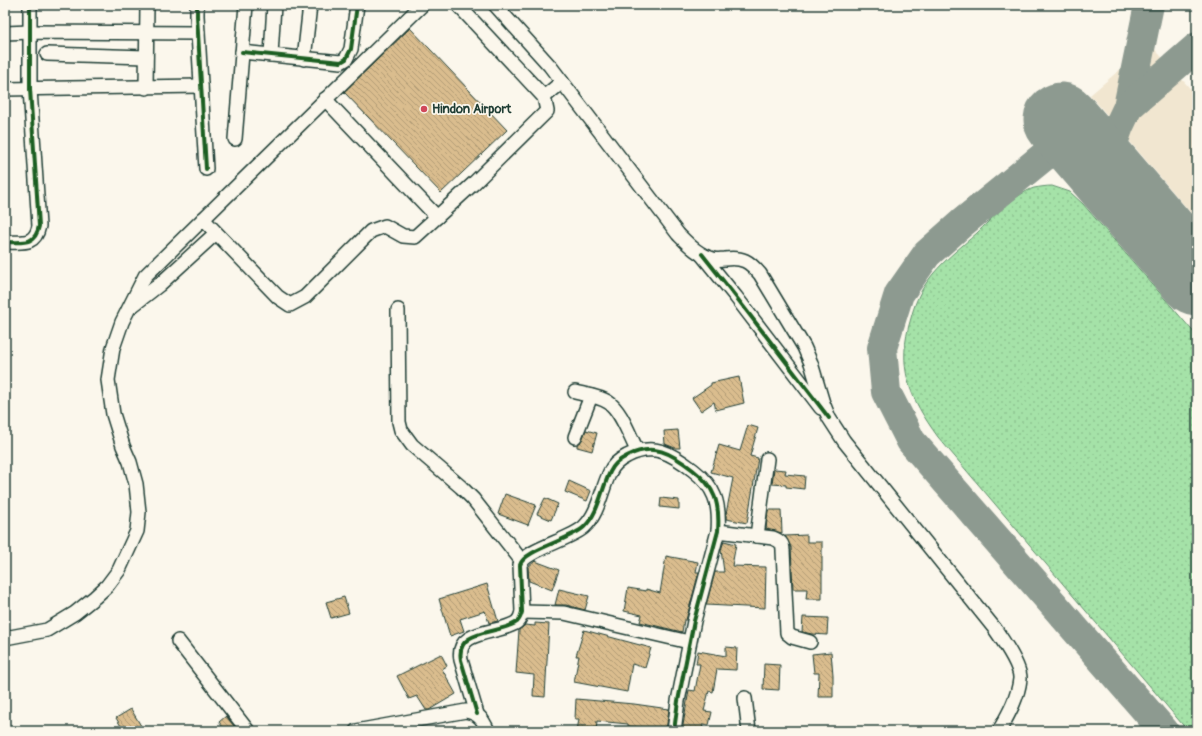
<svg xmlns="http://www.w3.org/2000/svg" width="1202" height="736" font-family="Pangolin,sans-serif">
	<defs>
		<pattern id="grass-dots" width="8" height="8" patternUnits="userSpaceOnUse"><rect width="8" height="8" fill="#a5e2a8"/><path d="M2 2h.1M6 6h.1" fill="none" stroke="#8ec391" stroke-width="1.8" stroke-linecap="round"/></pattern>
		<pattern id="building-back-hatch" width="6" height="6" patternUnits="userSpaceOnUse"><rect width="6" height="6" fill="#dabd8e"/><path d="M-1 5l2 2M0 0l6 6M5-1l2 2" fill="none" stroke="#b09b75"/></pattern>
	</defs>
	<rect width="100%" height="100%" fill="#fbf7ec"/>
	<filter id="ink" filterUnits="userSpaceOnUse"><feTurbulence type="fractalNoise" baseFrequency=".025" numOctaves="2"/><feDisplacementMap in="SourceGraphic" scale="8" xChannelSelector="R" yChannelSelector="G"/><feConvolveMatrix kernelMatrix="1 2 1 2 8 2 1 2 1" color-interpolation-filters="sRGB"/></filter>
	<g filter="url(#ink)">
		<polygon fill="#f1e6d0" points="1150,44 1197,96 1197,220 1090,95"/>
		<path fill="url(#grass-dots)" stroke="#62906e" d="M1052 186 1070 192 1083 204 1197 336V731H1188L938 437C909 397 896 367 911 318 914 306 919 293 927 282 940 263 960 248 977 233 991 219 1015 194 1034 188 1040 187 1046 186 1052 186Z"/>
		<g fill="none" stroke-linecap="round" stroke-linejoin="round">
			<g stroke="#8d9a90" stroke-width="30">
				<polyline points="1128,107 1149,5"/>
				<path d="M1102 168C1089 158 1075 149 1058 151 1053 151 1048 155 1043 157L962 223 927 254 899 294 882 348 886 392 911 441 1164 731"/>
				<polyline points="1131,201 1119,180 1113,159 1113,143 1119,126 1128,107 1197,47"/>
			</g>
			<polyline stroke="#8d9a90" stroke-width="75" points="1061,120 1197,278"/>
		</g>
		<g fill="url(#building-back-hatch)" stroke="#1f3d34">
			<polygon points="410,28 507,130 441,193 344,92"/>
			<polygon points="739,377 744,403 716,410 714,402 701,411 692,398 711,385 711,383"/>
			<polygon points="748,425 758,428 750,456 758,458 747,523 726,519 726,514 733,478 711,472 719,445 740,451"/>
			<polygon points="586,430 597,433 592,451 577,447 577,444 582,440"/>
			<polygon points="678,430 680,448 675,448 665,444 664,431"/>
			<polygon points="774,469 786,470 785,474 805,476 804,489 786,487 786,485 772,484"/>
			<polygon points="569,481 591,491 587,501 565,492"/>
			<polygon points="505,494 536,505 528,525 498,514"/>
			<polygon points="545,498 558,504 551,520 537,514"/>
			<polygon points="661,498 679,500 679,509 660,507"/>
			<polygon points="768,510 781,510 782,533 766,529"/>
			<polygon points="807,535 807,542 822,542 822,599 806,599 807,589 793,589 791,547 785,536"/>
			<polygon points="724,541 736,544 732,566 766,567 765,608 706,605 715,572 724,572 721,550"/>
			<polygon points="666,556 698,562 696,572 699,572 686,620 684,620 682,632 640,622 642,615 624,611 628,588 646,591 646,589 660,593"/>
			<polygon points="535,561 559,570 552,590 529,581 528,567"/>
			<polygon points="487,584 498,621 489,623 485,611 460,619 464,631 450,636 439,599"/>
			<polygon points="559,589 589,596 585,610 566,605 555,605"/>
			<polygon points="344,597 349,613 331,618 326,602"/>
			<polygon points="803,617 828,618 827,635 812,634 802,632"/>
			<polygon points="535,623 549,624 545,697 533,696 534,675 516,673 519,630 525,625 535,626"/>
			<polygon points="584,630 651,648 645,668 632,664 627,692 574,682 579,656 576,656"/>
			<polygon points="726,647 737,648 736,670 717,669 713,692 709,691 704,711 712,712 709,725 703,724 702,731 682,731 689,690 695,691 700,664 696,664 698,651 726,656"/>
			<polygon points="831,652 833,676 833,697 818,697 819,673 814,673 812,654"/>
			<polygon points="441,654 447,666 442,669 456,694 429,710 426,710 417,696 409,699 397,676"/>
			<polygon points="764,664 780,665 779,690 763,689"/>
			<polygon points="576,699 634,704 669,709 666,731 628,726 628,724 597,721 596,731 577,731 579,719 575,719"/>
			<polygon points="131,709 144,731 124,731 116,718"/>
			<polygon points="226,716 238,731 226,731 219,722"/>
		</g>
		<g fill="none" stroke-linecap="round" stroke-linejoin="round">
			<g stroke="#1f3d34" stroke-width="16">
				<g id="minor">
					<polyline points="197,5 197,16 206,169"/>
					<path d="M495 5 550 66 678 234C688 244 698 255 713 259 717 260 721 259 725 259 743 257 749 261 760 274L804 347 811 363 823 403 829 418 844 441 995 629C1002 639 1021 666 1020 679 1018 698 1008 715 999 731"/>
					<polyline points="5,33 30,32 198,33"/>
					<polyline points="242,52 341,62 346,59 351,49 357,5"/>
					<polyline points="47,54 146,57"/>
					<polyline points="271,55 274,5"/>
					<polyline points="304,59 310,5"/>
					<polyline points="146,88 147,5"/>
					<polyline points="5,89 201,86"/>
					<polyline points="544,97 562,82"/>
					<polyline points="325,99 437,217"/>
					<polyline points="235,139 246,5"/>
					<polyline points="203,219 278,297 290,305 305,297 371,231 385,226 403,236 415,237 473,184 547,111 544,97 458,5"/>
					<path d="M5 242C22 242 35 246 39 226L30 89V5"/>
					<polyline points="702,255 736,297 821,408"/>
					<polyline points="132,306 159,285 216,233"/>
					<polyline points="398,310 399,422 401,430 412,445 461,487 473,499 521,560"/>
					<path d="M575 392C586 395 599 396 608 402 621 410 630 437 637 450"/>
					<polyline points="575,437 591,396"/>
					<path d="M718 531 773 538C780 541 783 543 783 551L787 633 792 637 810 642"/>
					<polyline points="757,536 767,459"/>
					<polyline points="522,612 564,613 689,642"/>
					<polyline points="5,638 47,630 75,613 95,597 107,586 119,570 137,531 139,512 136,484 130,462 123,446 113,414 108,380 113,348 122,322 145,276 422,5"/>
					<polyline points="178,641 248,731"/>
					<polyline points="745,698 749,731"/>
					<path d="M477 714 461 660C455 628 499 635 517 622 520 619 521 616 522 612L520 565C524 550 570 540 584 527 599 513 601 490 610 472 613 465 619 460 627 456 653 442 671 453 693 470 715 487 720 503 718 531L694 621 678 701 674 731"/>
					<path d="M356 731 466 711C479 713 483 720 488 731"/>
				</g>
			</g>
			<use href="#minor" stroke="#fbf7ec" stroke-width="13"/>
			<g stroke="#fbf7ec" stroke-width="6">
				<g id="cycleway">
					<polyline points="197,5 197,16 206,169"/>
					<polyline points="242,52 341,62 346,59 351,49 357,5"/>
					<path d="M5 242C22 242 35 246 39 226L30 89V5"/>
					<polyline points="702,254 736,297 829,418"/>
					<path d="M477 714 461 660C455 628 499 635 517 622 520 619 521 616 522 612L520 565C524 550 570 540 584 527 599 513 601 490 610 472 613 465 619 460 627 456 653 442 671 453 693 470 715 487 720 503 718 531L694 621 678 701 674 731"/>
				</g>
			</g>
			<use href="#cycleway" stroke="#1b5e20" stroke-width="4"/>
		</g>
	</g>
	<circle fill="#d1495b" stroke="#fbf7ec" stroke-width="1.5" cx="424" cy="109" r="4"/>
	<g text-anchor="middle" dominant-baseline="central" stroke-width="3.5" stroke-linejoin="round" paint-order="stroke">
		<g font-size="13" font-weight="bold" fill="#1f3d34" stroke="#fbf7ec" text-anchor="start">
			<text x="432" y="109">Hindon Airport</text>
		</g>
	</g>
	<rect width="1202" height="736" fill="none" stroke="#fbf7ec" stroke-width="20"/>
	<rect x="10" y="10" width="1182" height="716" fill="none" stroke="#1f3d34" stroke-width="1.5" filter="url(#ink)"/>
</svg>
